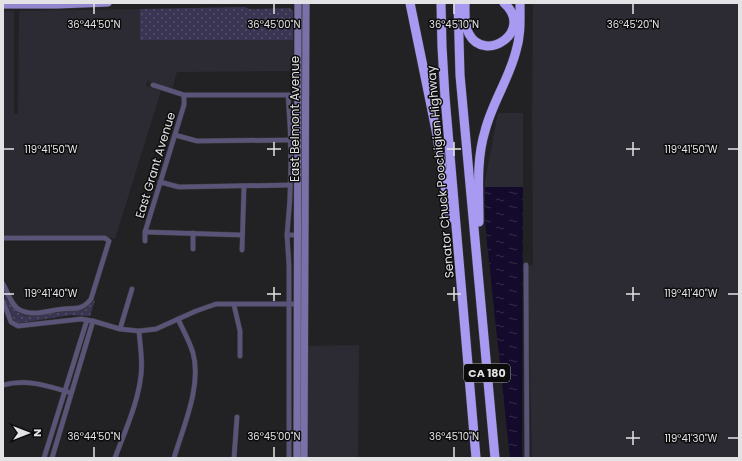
<svg xmlns="http://www.w3.org/2000/svg" width="742" height="461" font-family="Poppins,sans-serif">
	<defs>
		<pattern id="grass-dots" width="8" height="8" patternUnits="userSpaceOnUse"><rect width="8" height="8" fill="#393552"/><path d="M2 2h.1M6 6h.1" fill="none" stroke="#56526b" stroke-width="1.8" stroke-linecap="round"/></pattern>
		<pattern id="water-ripples" width="26" height="14" patternUnits="userSpaceOnUse"><rect width="26" height="14" fill="#130a2c"/><path d="M2 4q2-2 4 0t4 0M15 11q2-2 4 0t4 0" fill="none" stroke="#352e4a"/></pattern>
	</defs>
	<rect width="100%" height="100%" fill="#222225"/>
	<g fill="#2c2b33">
		<polygon points="533,3 739,3 739,458 532,458 528,266 533,265 532,113"/>
		<polygon points="140,9 140,40 293,40 293,71 177,72 172,89 147,81 146,86 161,91 115,239 105,236 3,235 3,11 12,11 14,12 14,114 18,114 19,12 21,11"/>
		<polygon points="498,113 523,113 523,187 485,187 485,181"/>
		<polygon points="359,345 358,458 308,458 308,346"/>
	</g>
	<g fill="url(#grass-dots)">
		<polygon points="245,7 250,9 290,8 293,11 293,40 140,40 140,9"/>
		<path d="M3 288C10 301 13 314 28 316L78 310 85 309 95 300 90 316 71 315 20 323C17 322 16 322 14 320 10 315 3 294 3 288Z"/>
	</g>
	<polygon fill="url(#water-ripples)" points="485,187 523,187 522,458 510,458 487,243 485,220"/>
	<g fill="none" stroke-linecap="round" stroke-linejoin="round">
		<g stroke="#3d3d40" stroke-width="5.5">
			<g id="street">
				<polyline points="153,85 184,95 297,95"/>
				<polyline points="175,135 197,141 290,140"/>
				<polyline points="160,182 179,187 290,185"/>
				<polyline points="145,232 242,235"/>
				<path d="M287 235C292 188 292 141 288 95"/>
				<path d="M3 238H105L109 241 91 299C88 303 84 307 78 308 73 309 68 308 63 309 49 310 33 317 20 310 11 306 8 292 3 284"/>
				<polyline points="145,241 145,232 184,105 184,95"/>
				<polyline points="193,249 193,233"/>
				<polyline points="242,250 244,186"/>
				<polyline points="526,265 527,458"/>
				<polyline points="3,301 11,322 18,326 81,319 93,321 120,329 139,331 156,329 196,311 216,304 297,304"/>
				<polyline points="234,305 240,331 240,356"/>
				<polyline points="120,329 132,289"/>
				<path d="M3 385C26 379 46 385 68 392"/>
				<polyline points="44,458 87,320"/>
				<polyline points="52,458 93,321"/>
				<path d="M115 458C125 431 138 403 141 375 143 360 140 346 139 331"/>
				<path d="M174 458C183 427 202 386 193 353 190 342 183 330 178 319"/>
				<polyline points="234,458 237,417"/>
				<polyline points="289,458 289,265 287,235 299,235"/>
			</g>
		</g>
		<g stroke="#3d3d40" stroke-width="8">
			<g id="secondary">
				<polyline points="297,458 298,3"/>
				<polyline points="304,458 306,3"/>
			</g>
		</g>
		<g stroke="#3d3d40" stroke-width="8">
			<polyline id="primary" points="3,5 57,5 108,3"/>
		</g>
		<g stroke="#3d3d40" stroke-width="10">
			<g id="highway">
				<polyline points="410,3 436,130 450,218"/>
				<polyline points="441,3 442,47 445,97 476,458"/>
				<polyline points="458,3 460,75 495,458"/>
				<path d="M465 3C465 13 464 25 469 34 485 64 535 31 504 3"/>
				<path d="M479 222C479 192 476 160 485 131 492 103 509 79 516 51 521 35 520 20 520 3"/>
			</g>
		</g>
		<use href="#street" stroke="#5a5578" stroke-width="4.5"/>
		<use href="#secondary" stroke="#7a71a9" stroke-width="7"/>
		<use href="#primary" stroke="#9287cf" stroke-width="7"/>
		<use href="#highway" stroke="#a99af1" stroke-width="9"/>
	</g>
	<path fill="none" stroke="#e3e3e5" stroke-width="1.5" d="M94 4V14M274 4V14M454 4V14M633 4V14M274 142V156M454 142V156M633 142V156M4 149H14M267 149H281M447 149H461M626 149H640M728 149H738M274 287V301M454 287V301M633 287V301M4 294H14M267 294H281M447 294H461M626 294H640M728 294H738M633 431V445M626 438H640M728 438H738M94 447V457M274 447V457M454 447V457"/>
	<g text-anchor="middle" dominant-baseline="central" stroke-width="3" stroke-linejoin="round" paint-order="stroke">
		<rect fill="#0c0c0d" stroke="#a2a2a4" stroke-width="1" x="464" y="364" width="46" height="18" rx="3"/>
		<g font-size="11" font-weight="bold" fill="#e3e3e5">
			<text x="487" y="373">CA 180</text>
		</g>
		<g font-size="12" fill="#e3e3e5" stroke="#0c0c0d">
			<text transform="translate(294 119) rotate(-90)">East Belmont Avenue</text>
			<text transform="translate(155 165) rotate(-73)">East Grant Avenue</text>
			<text transform="translate(440 172) rotate(-95)">Senator Chuck Poochigian Highway</text>
		</g>
	</g>
	<g font-size="10" text-anchor="middle" fill="#e3e3e5" stroke="#0c0c0d" stroke-width="3" stroke-linejoin="round" paint-order="stroke">
		<text x="94" y="28">36°44'50"N</text>
		<text x="274" y="28">36°45'00"N</text>
		<text x="454" y="28">36°45'10"N</text>
		<text x="633" y="28">36°45'20"N</text>
		<text x="691" y="153">119°41'50"W</text>
		<text x="51" y="153">119°41'50"W</text>
		<text x="691" y="297">119°41'40"W</text>
		<text x="51" y="297">119°41'40"W</text>
		<text x="94" y="440">36°44'50"N</text>
		<text x="274" y="440">36°45'00"N</text>
		<text x="454" y="440">36°45'10"N</text>
		<text x="691" y="442">119°41'30"W</text>
	</g>
	<rect width="742" height="461" fill="none" stroke="#e3e3e5" stroke-width="8"/>
	<g transform="translate(28 433) rotate(90)" stroke="#0c0c0d" stroke-width="3" paint-order="stroke">
	<path d="M0-3L7 15L0 10L-7 15Z" fill="#e3e3e5"/>
	<text y="-6" font-size="11" font-weight="bold" text-anchor="middle" fill="#e3e3e5">N</text>
	</g>
</svg>
